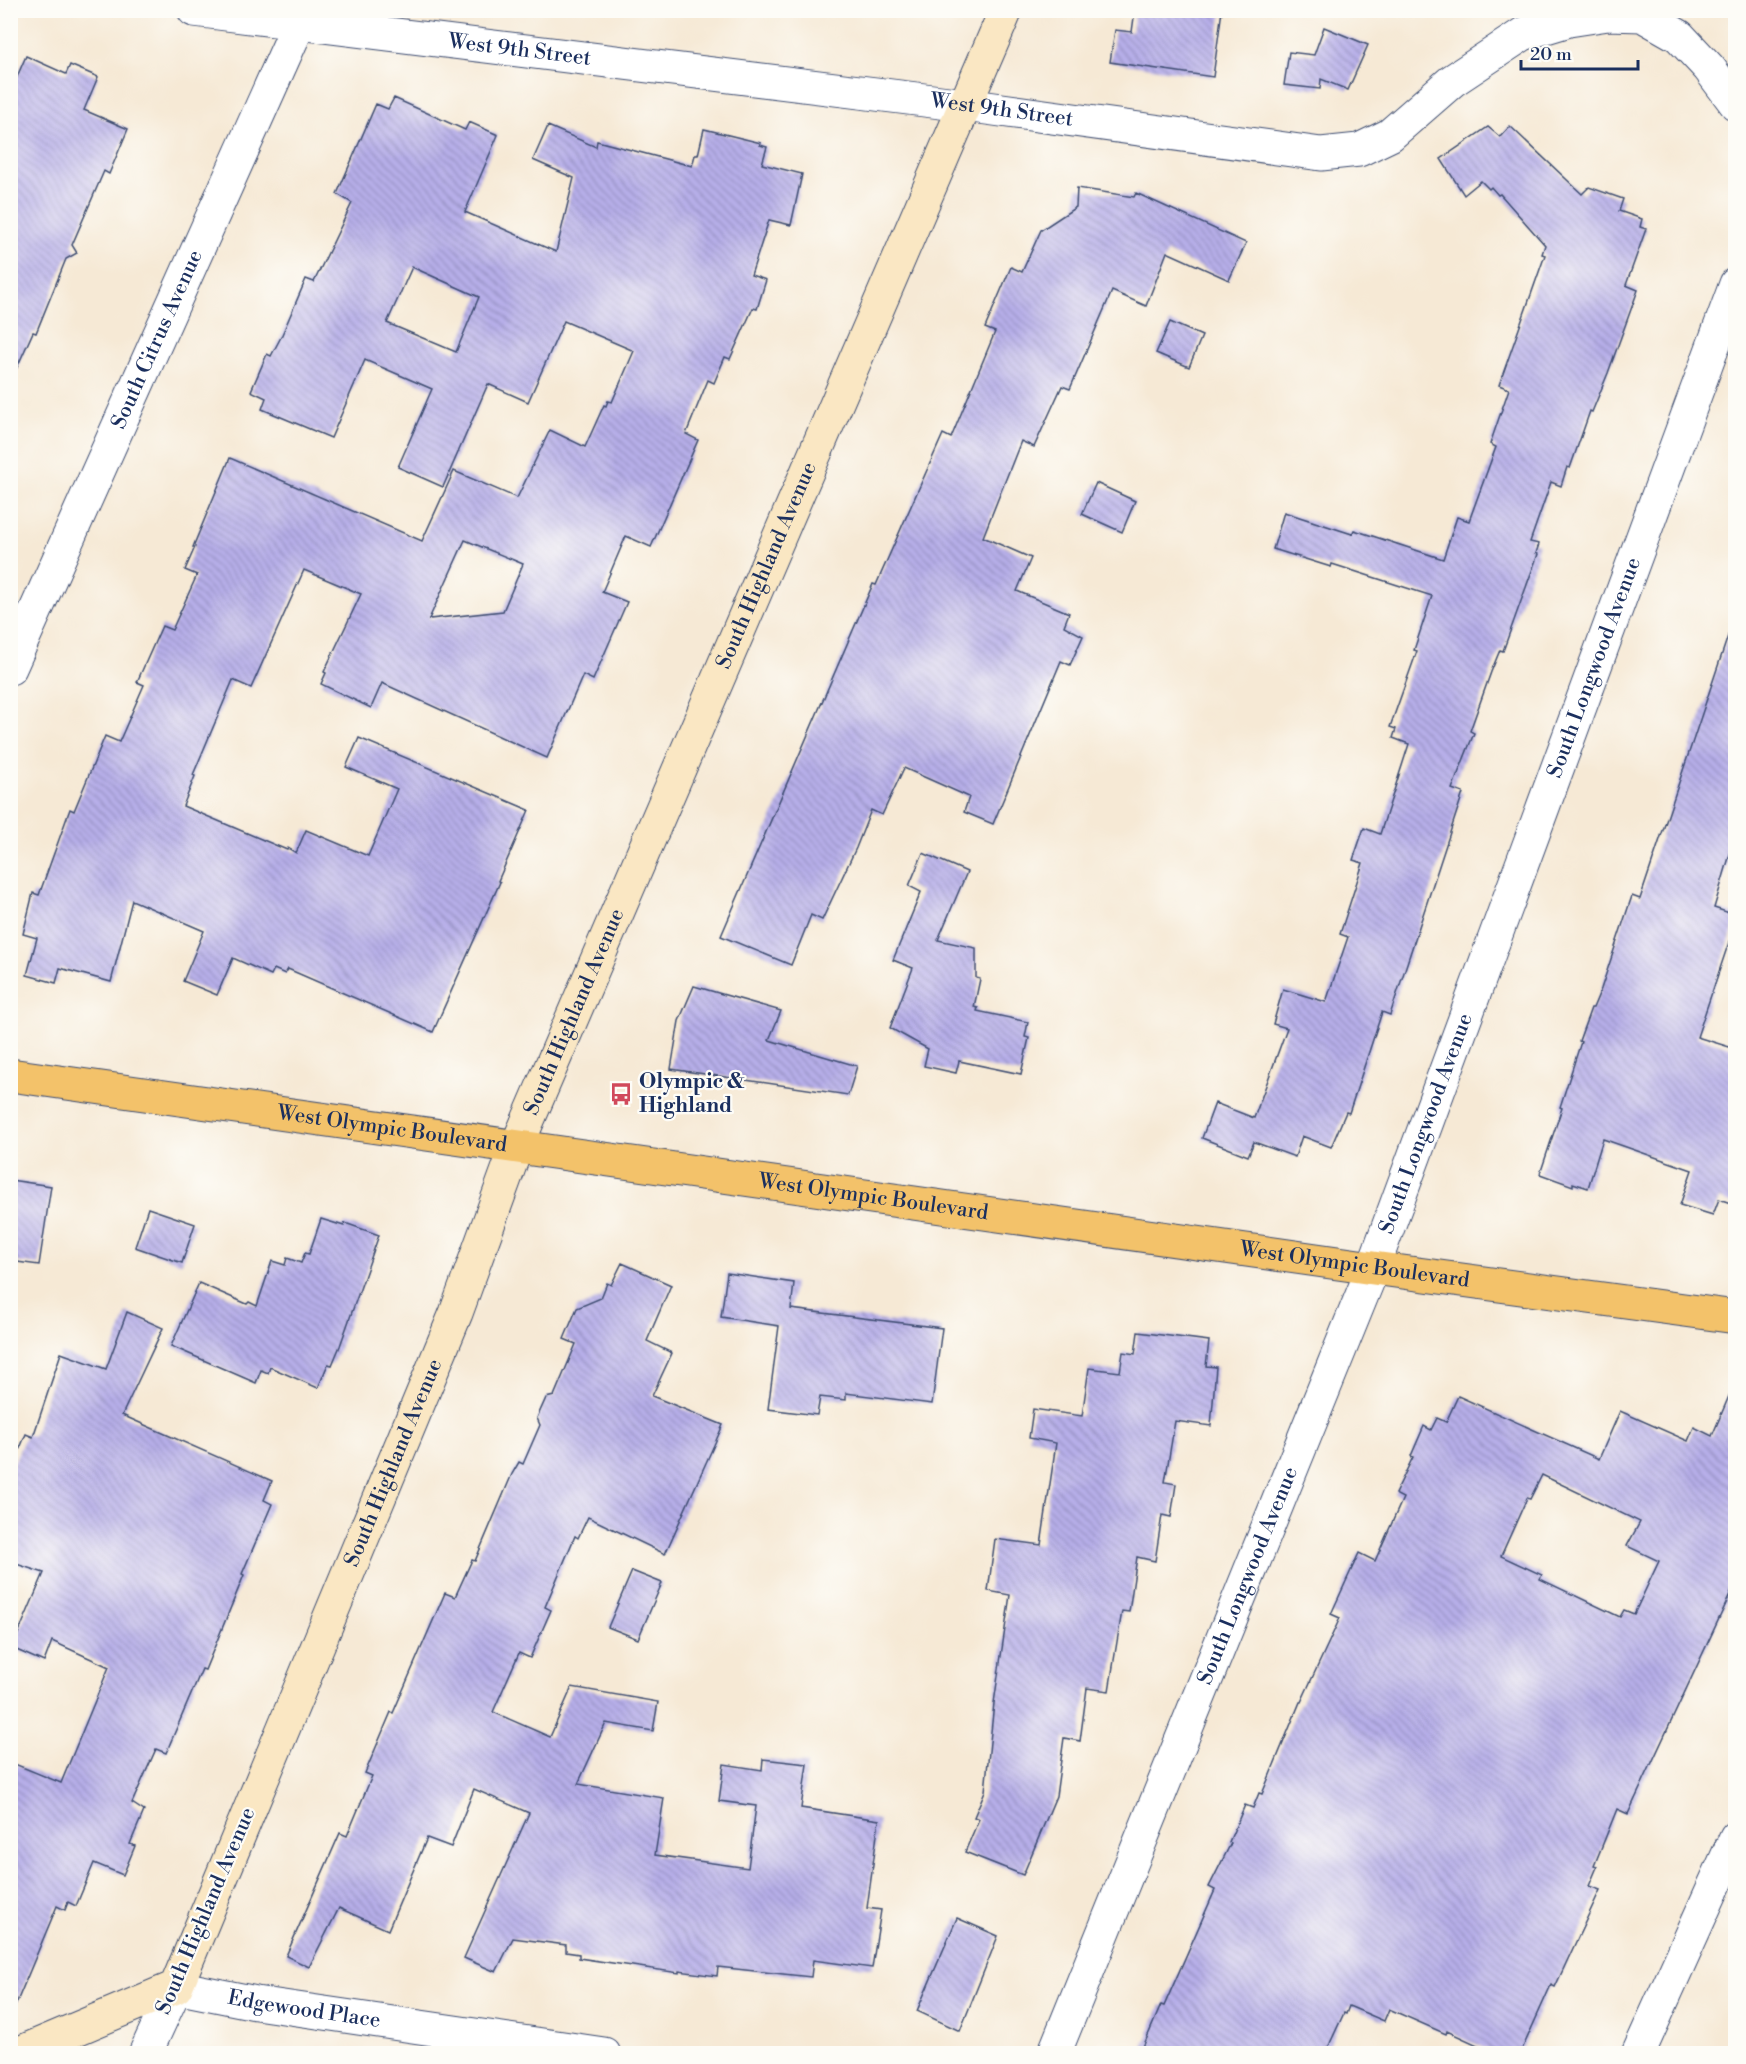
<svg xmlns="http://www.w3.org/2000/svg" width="1746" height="2064" font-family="'Libre Bodoni',serif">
	<defs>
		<pattern id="building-back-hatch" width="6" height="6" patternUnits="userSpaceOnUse" patternTransform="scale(1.5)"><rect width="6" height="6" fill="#b7afe9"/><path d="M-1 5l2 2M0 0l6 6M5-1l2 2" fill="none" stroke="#948fc0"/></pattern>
	</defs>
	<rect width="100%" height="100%" fill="#fdfcf7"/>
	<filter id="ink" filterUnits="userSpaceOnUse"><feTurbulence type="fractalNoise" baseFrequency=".0167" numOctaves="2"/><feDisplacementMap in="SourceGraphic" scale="12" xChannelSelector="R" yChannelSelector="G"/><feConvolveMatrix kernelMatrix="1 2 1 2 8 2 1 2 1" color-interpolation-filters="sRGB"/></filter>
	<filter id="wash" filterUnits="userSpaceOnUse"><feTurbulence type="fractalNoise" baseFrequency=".008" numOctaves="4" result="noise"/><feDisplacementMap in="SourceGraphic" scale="24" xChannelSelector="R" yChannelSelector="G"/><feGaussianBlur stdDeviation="1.35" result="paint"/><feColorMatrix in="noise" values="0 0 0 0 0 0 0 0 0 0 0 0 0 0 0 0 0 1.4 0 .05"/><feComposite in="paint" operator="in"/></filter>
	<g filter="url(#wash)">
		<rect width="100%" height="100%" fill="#f6e9d5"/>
		<g id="blocks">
			<g fill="url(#building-back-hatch)" fill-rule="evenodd">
				<polygon points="1135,10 1222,10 1213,77 1110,62 1115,30 1132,32"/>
				<polygon points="1324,27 1368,45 1348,90 1321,79 1320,89 1284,85 1289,52 1314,55"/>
				<polygon points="26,56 66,74 70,65 98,77 84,110 128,129 109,174 104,171 72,245 77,253 66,259 36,333 33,332 10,383 10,93"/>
				<path d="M394 98 465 130 469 122 498 135 465 212 556 252 574 178 533 160 548 126 596 147 597 141 692 166 695 155H698L704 129 761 143 760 145 767 147 762 164 802 174 791 225 769 220 751 275 766 280 757 309 753 308 730 359 725 357 714 383 708 380 686 434 698 440 651 547 626 536 602 592 627 602 593 680 583 675 547 758 382 683 371 708 321 684 326 673 324 672 361 594 304 570 251 688 233 680 193 775 195 776 183 806 287 850 288 848 296 853 306 830 368 856 397 789 346 767 359 738 529 810 498 881 500 882 433 1032 288 969 285 974 274 969 271 975 233 958 217 995 183 981 204 931 132 900 111 982 60 968 56 983 27 975 37 938 23 934 33 893 39 895 70 809 74 811 105 736 119 742 144 685 137 682 162 626 172 630 197 575 185 570 195 547H193L230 458 422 541 454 471 517 498 550 430 585 447 604 405 606 406 608 401 612 402 634 351 564 321 528 402 488 384 443 487 398 467 432 389 365 360 331 438 262 409 266 398 251 391 267 354 271 356 281 337 306 279 314 282 352 203 337 194 376 104 388 109ZM412 267 479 297 456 352 387 323ZM465 540 523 564 503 611 429 619Z"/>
				<polygon points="1510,126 1582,194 1589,187 1623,199 1619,211 1642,219 1640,227 1646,229 1626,285 1638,290 1608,373 1592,412 1590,411 1570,468 1567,467 1561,486 1551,482 1530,542 1539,544 1536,553 1538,554 1503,651 1500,650 1491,672 1470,731 1474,733 1452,789 1463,793 1390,1015 1382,1012 1349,1113 1346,1112 1331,1147 1302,1136 1295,1157 1254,1142 1248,1156 1202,1138 1215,1103 1254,1118 1287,1028 1273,1024 1283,989 1326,1002 1348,937 1340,934 1363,863 1353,860 1364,828 1380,834 1409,744 1393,738 1396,729 1390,727 1417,651 1414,650 1432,596 1332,564 1331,567 1273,549 1284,512 1352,534 1354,530 1443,559 1457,517 1469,521 1496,447 1490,444 1509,389 1499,385 1545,255 1542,254 1545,245 1500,194 1498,195 1491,187 1489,189 1481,181 1464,195 1441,159 1488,127 1500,137"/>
				<polygon points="1077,188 1134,197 1136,193 1246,243 1229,280 1167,252 1146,306 1112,291 1070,389 1062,386 1034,447 1021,441 983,537 1031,558 1017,591 1069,613 1064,626 1083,636 1070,665 1061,661 993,824 964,812 969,797 904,768 882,815 871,810 856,848 822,920 811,915 791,965 721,936 873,584 876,585 943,434 951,438 995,332 985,328 1011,267 1022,272 1041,230 1076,207"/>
				<polygon points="1170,322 1202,336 1189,367 1156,353"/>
				<polygon points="1096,483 1135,501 1122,532 1082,514"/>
				<polygon points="1730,630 1736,631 1736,834 1714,908 1736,915 1736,921 1697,1037 1736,1049 1736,1205 1719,1199 1713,1215 1680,1205 1692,1170 1603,1139 1588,1188 1573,1183 1573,1186 1540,1174 1562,1108 1560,1107 1581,1042 1579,1041 1591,1008 1593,1008 1601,989 1632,896 1640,899"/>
				<polygon points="923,853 967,872 938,940 976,948 976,978 980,979 974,1007 978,1008 977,1011 1028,1022 1025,1037 1029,1038 1021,1074 959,1061 956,1073 924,1066 928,1049 890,1028 913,968 893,960 921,892 909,886"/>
				<polygon points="694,986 781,1011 769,1040 857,1066 848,1095 671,1069 679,1021"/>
				<polygon points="10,1180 51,1186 39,1265 10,1261"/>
				<polygon points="148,1208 195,1224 182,1263 135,1247"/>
				<polygon points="321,1219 344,1226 345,1223 379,1235 340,1346 332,1365 328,1364 318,1388 270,1367 268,1373 261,1370 256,1383 171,1346 199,1283 247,1304 249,1302 257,1306 272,1261 285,1265 287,1258 301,1263 305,1253 309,1254"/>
				<polygon points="622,1263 671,1285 647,1341 672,1353 652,1396 723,1425 665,1554 588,1517 578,1538 575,1536 545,1607 551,1610 530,1658 519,1653 493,1712 550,1737 572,1687 658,1702 653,1731 606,1723 578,1784 664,1798 655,1855 748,1868 756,1806 719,1801 724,1764 762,1770 763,1759 807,1764 801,1808 879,1820 867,1908 881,1910 872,1968 813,1960 811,1977 718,1967 717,1976 679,1971 679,1973 579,1958 579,1954 566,1952 566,1945 513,1938 496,1972 464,1958 529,1813 474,1789 451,1847 427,1838 388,1930 339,1908 309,1967 286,1956 340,1833 347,1836 372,1776 365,1773 391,1712 393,1713 445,1593 455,1597 472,1560 475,1561 512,1474 519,1462 523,1464 540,1425 537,1418 546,1398 554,1396 576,1344 564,1339 577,1308 601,1298 607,1283 611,1285"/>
				<polygon points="727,1273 794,1283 791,1309 942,1328 932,1404 846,1393 846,1400 820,1397 817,1415 768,1409 779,1326 721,1317"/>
				<polygon points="127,1312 163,1328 122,1415 272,1481 264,1500 272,1504 242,1574 244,1575 205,1670 202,1669 166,1753 156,1749 132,1803 144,1811 130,1844 135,1846 123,1875 94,1863 76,1906 68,1902 65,1910 57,1906 11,2016 10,1762 61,1783 109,1667 52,1641 44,1662 12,1648 44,1573 10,1562 10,1472 26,1434 33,1437 61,1353 106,1369"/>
				<polygon points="1138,1332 1209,1341 1206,1366 1216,1367 1211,1426 1175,1421 1165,1482 1176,1484 1171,1517 1162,1515 1155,1561 1137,1557 1129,1612 1122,1611 1109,1691 1087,1688 1080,1741 1064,1738 1056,1796 1023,1875 965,1852 979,1819 974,1817 985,1791 994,1703 1010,1595 988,1591 995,1539 1041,1545 1056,1443 1029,1438 1033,1409 1082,1416 1089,1368 1120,1372 1123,1352 1135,1354"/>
				<path d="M1735 1382 1736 1582 1628 1814 1617 1809 1594 1866 1597 1867 1589 1886 1600 1890 1555 1987 1551 1985 1520 2054H1497L1447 2031 1446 2034 1389 2009 1384 2021 1349 2006 1346 2014 1344 2013 1325 2054H1140L1161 2005 1164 2006 1215 1890 1209 1887 1231 1843 1229 1842 1245 1805 1253 1808 1259 1793 1262 1794 1300 1702H1301L1340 1618 1331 1614 1359 1553 1375 1561 1403 1498 1395 1494 1413 1457 1411 1456 1424 1426 1431 1430 1437 1418 1446 1422 1458 1396 1599 1459 1620 1411 1688 1441 1694 1427 1712 1436ZM1542 1475 1640 1522 1627 1546 1659 1561 1634 1614 1624 1610 1620 1617 1540 1579 1542 1575 1501 1556 1527 1498 1530 1499Z"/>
				<polygon points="632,1571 662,1583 638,1639 608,1627"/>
				<polygon points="957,1918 998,1936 960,2031 917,2011"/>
			</g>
		</g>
	</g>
	<g filter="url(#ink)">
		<use href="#blocks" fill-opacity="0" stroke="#3c4b70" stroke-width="1.5"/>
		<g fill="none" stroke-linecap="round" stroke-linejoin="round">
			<g stroke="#3c4b70" stroke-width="35">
				<g id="street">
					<path id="s1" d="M194 10 965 105 1321 154 1359 150 1390 135 1452 81 1523 34 1569 20 1608 14 1642 15 1679 36 1709 68 1736 104"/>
					<path id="s2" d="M10 668 305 10"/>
					<path id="s3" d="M145 2054 176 1987 256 2003 604 2054"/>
					<path id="s4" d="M1054 2054 1373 1268 1736 284"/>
					<polyline points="1638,2054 1736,1837"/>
				</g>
			</g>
			<g stroke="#3c4b70" stroke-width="35">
				<g id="secondary">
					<path id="s5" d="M17 2054 176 1987 456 1313 516 1148 1006 10"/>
				</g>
			</g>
			<g stroke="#3c4b70" stroke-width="35">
				<g id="primary">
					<path id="s6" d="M10 1075 1373 1268 1736 1317"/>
				</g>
			</g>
			<use href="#street" stroke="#fff" stroke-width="33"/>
			<use href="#secondary" stroke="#fae7c3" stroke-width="33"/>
			<use href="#primary" stroke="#f3c26a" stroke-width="33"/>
		</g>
	</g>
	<defs>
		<g id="bus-bare" transform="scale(1.8)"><path d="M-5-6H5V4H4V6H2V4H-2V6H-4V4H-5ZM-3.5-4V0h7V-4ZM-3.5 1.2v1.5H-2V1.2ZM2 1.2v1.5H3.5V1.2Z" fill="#d1495b" stroke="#fdfcf7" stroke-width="2.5" paint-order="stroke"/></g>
	</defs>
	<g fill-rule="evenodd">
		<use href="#bus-bare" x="621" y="1094"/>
	</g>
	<g text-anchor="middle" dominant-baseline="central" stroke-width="4.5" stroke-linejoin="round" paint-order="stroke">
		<g font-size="21" fill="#1b2f5e" stroke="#fdfcf7">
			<text stroke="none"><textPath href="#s1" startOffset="328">West 9th Street</textPath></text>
			<text stroke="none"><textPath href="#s1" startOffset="814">West 9th Street</textPath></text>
			<text stroke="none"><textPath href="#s2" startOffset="360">South Citrus Avenue</textPath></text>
			<text stroke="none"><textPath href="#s5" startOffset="1712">South Highland Avenue</textPath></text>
			<text stroke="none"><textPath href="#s4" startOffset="1488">South Longwood Avenue</textPath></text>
			<text stroke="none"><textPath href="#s5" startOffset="1226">South Highland Avenue</textPath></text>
			<text stroke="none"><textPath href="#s4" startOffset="1002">South Longwood Avenue</textPath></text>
			<text stroke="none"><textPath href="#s6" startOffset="386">West Olympic Boulevard</textPath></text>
			<text stroke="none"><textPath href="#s6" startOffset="872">West Olympic Boulevard</textPath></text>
			<text stroke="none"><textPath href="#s6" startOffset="1358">West Olympic Boulevard</textPath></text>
			<text stroke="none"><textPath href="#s5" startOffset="740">South Highland Avenue</textPath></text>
			<text stroke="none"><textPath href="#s4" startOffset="516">South Longwood Avenue</textPath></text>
			<text transform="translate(206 1911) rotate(-67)">South Highland Avenue</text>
			<text stroke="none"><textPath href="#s3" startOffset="204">Edgewood Place</textPath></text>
		</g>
		<g font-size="21" font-weight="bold" fill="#1b2f5e" stroke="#fdfcf7" text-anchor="start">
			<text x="639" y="1082">Olympic &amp;<tspan x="639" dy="24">Highland</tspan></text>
		</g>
	</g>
	<rect width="1746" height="2064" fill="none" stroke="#fdfcf7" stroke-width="36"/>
	<path d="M1521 60v9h117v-9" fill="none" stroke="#1b2f5e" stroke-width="3"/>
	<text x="1530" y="60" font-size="18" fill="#1b2f5e" stroke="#fdfcf7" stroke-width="4.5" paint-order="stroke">20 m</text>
</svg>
